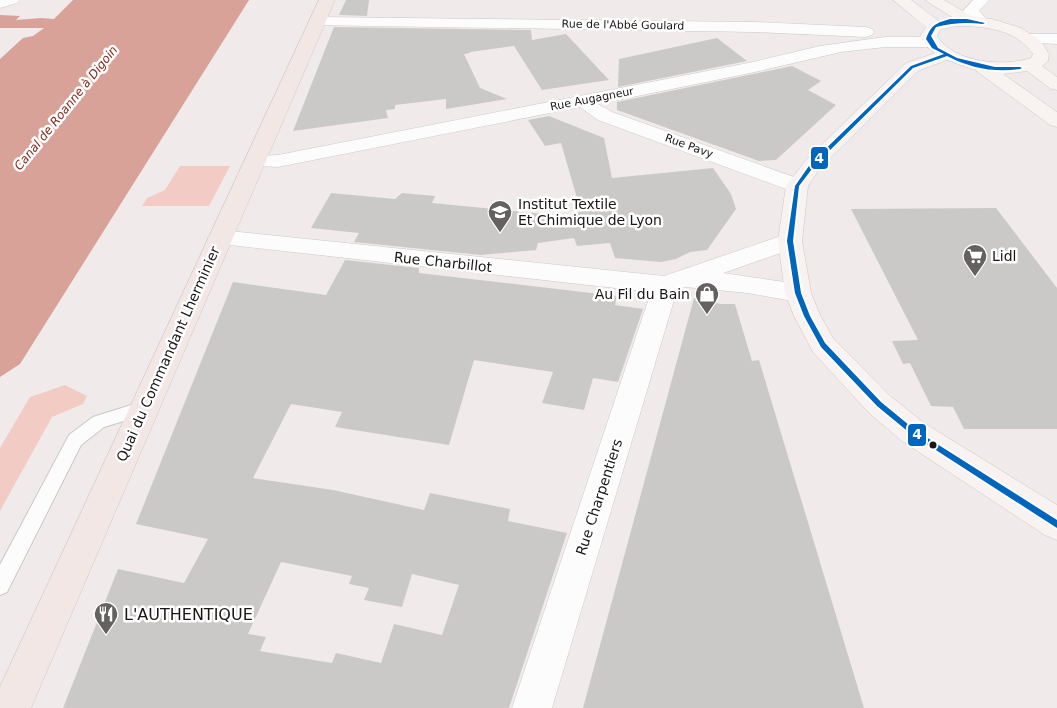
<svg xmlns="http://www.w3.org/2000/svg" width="1057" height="708" font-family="'DejaVu Sans',sans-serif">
	<rect width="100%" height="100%" fill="#f0ebea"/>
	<g fill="#f2cbc4">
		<polygon points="180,166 230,166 209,206 142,206 147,198 165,190"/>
		<polygon points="65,385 87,396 83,404 52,417 0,511 0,448 30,397"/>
	</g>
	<polygon fill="#d8a298" points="73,0 249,0 20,364 0,377 0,59 23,38 33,36 44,28 0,28 0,15 20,16 16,20 41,18 54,19"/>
	<g fill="#cbc9c8" fill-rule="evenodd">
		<polygon points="346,0 369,0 367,16 339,15"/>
		<polygon points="334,27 531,30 532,40 566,34 609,80 542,90 514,46 470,52 470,53 464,54 480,88 507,99 446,109 446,99 395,105 395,109 386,110 388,118 293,131"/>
		<polygon points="717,38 747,61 618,87 619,59"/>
		<polygon points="792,66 821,81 808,90 836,105 776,160 759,161 617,110 617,102"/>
		<polygon points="549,116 604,138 612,178 713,168 731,194 736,209 707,250 690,252 676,259 661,262 615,258 610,243 577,246 574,238 538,243 536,250 481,255 354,242 359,233 311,228 331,193 395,199 402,193 435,196 432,203 576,217 575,212 581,212 561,143 545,146 528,120"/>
		<polygon points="996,208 1057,288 1057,429 964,429 953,407 931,406 910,363 903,364 892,341 918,340 851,209"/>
		<path d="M345 260 419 268V273L617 296 615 305 643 309 618 382 593 378 584 410 542 403 553 372 474 360 449 445 335 427 342 412 291 404 253 478 333 490 424 510 430 493 510 509 508 521 567 533 509 708H63L118 569 184 583 208 539 136 524 233 282 326 295ZM281 562 352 576 349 584 369 588 364 600 402 607 412 574 459 585 442 635 394 624 381 663 336 653 332 663 260 651 266 637 248 634Z"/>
		<polygon points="694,298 721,304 735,304 752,361 759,360 864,708 583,708"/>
	</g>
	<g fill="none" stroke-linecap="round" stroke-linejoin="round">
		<g stroke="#ccc8c7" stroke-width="2">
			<polygon id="lane" points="144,401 150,403 152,408 150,413 104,427 81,445 7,592 0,595 0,565 69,435 93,417"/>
		</g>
		<g stroke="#ccc8c7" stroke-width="1">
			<g id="street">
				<polygon points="0,0 20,0 17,3 0,8"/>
				<polygon points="973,0 989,0 979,11 989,22 987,25 975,25 963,11"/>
				<polygon points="317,17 754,22 866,27 872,29 874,32 872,35 866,37 754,32 311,25 309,22 311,19"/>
				<polygon points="1029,34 1057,34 1057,44 1023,42 1021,39 1023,36"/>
				<polygon points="885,37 930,37 936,38 938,42 936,46 930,47 885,47 841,52 755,72 598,104 612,112 805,181 808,186 805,191 797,193 598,120 580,107 278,167 248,165 245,161 248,157 278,155 753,62 820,46"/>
				<polygon points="220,230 664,276 790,233 798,235 802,241 798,247 723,273 798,284 807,287 811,293 807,299 798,302 748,293 685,287 677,290 552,708 512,708 651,292 212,243 208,238 212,233"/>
			</g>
		</g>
		<g stroke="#ccc8c7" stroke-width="1">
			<path id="secondary" d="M893 0H911L939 21 952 17 925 0H944L973 17 992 19 1021 28 1041 41 1049 54 1048 61 1042 66 1057 77V90L1051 89 1027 71 1003 74 1057 112V127L1050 125 975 70 947 60 918 71 820 168 808 186 802 241 811 293 820 315 833 338 889 395 924 423 1057 505V540L1045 535 902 441 869 413 813 352 794 316 785 293 778 241 786 186 806 160 906 63 935 53 929 49 920 36 926 27ZM956 26C984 26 1016 29 1033 54L1031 58C1004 67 954 63 937 36L940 30Z"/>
		</g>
		<g stroke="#cbc9c9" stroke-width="1">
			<polygon id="primary" points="319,0 335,0 31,708 0,708 0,687"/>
		</g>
		<use href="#lane" fill="#fdfcfc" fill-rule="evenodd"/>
		<use href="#street" fill="#fdfcfc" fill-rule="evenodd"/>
		<use href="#secondary" fill="#f8f2f1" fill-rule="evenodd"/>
		<use href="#primary" fill="#f2e7e5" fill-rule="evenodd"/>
		<g stroke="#fff" stroke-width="4">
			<path id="bus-1" d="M950 19H967L985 23 983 24C967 22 952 23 936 27L931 36 938 48 957 58 995 67H1020L1022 68 1020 69C995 73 970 68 947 56L913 68 815 165 799 186 793 241 801 293 810 316 825 343 881 402 915 430 1057 520V528L911 434 877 406 821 347 804 316 795 293 787 241 795 186 811 163 911 66 944 54 932 48 926 39C931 25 936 23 950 19Z"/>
		</g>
		<use href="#bus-1" fill="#0065bd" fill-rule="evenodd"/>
	</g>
	<defs>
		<g id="university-pin" transform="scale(1.25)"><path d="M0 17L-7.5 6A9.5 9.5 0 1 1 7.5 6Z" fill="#646160" stroke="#fff"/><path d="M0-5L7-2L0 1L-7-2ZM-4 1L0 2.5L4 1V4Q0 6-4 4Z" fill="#fff"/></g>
		<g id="supermarket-pin" transform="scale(1.25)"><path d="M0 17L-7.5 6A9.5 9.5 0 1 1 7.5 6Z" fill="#646160" stroke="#fff"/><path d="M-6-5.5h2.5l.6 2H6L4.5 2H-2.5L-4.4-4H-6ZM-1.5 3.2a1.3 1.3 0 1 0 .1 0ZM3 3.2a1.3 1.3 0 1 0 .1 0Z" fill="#fff"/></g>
		<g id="shop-pin" transform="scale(1.25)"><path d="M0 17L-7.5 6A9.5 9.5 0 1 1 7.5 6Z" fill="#646160" stroke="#fff"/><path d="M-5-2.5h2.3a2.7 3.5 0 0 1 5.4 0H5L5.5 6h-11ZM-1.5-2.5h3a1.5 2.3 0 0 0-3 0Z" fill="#fff"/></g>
		<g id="restaurant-pin" transform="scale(1.25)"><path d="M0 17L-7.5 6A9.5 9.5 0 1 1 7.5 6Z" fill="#646160" stroke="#fff"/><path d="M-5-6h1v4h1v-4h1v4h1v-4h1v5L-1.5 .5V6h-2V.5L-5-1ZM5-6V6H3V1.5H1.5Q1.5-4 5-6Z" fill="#fff"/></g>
	</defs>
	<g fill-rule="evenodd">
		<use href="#university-pin" x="500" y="212"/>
		<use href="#supermarket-pin" x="975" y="256"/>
		<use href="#shop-pin" x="707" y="294"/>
		<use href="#restaurant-pin" x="106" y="614"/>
	</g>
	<circle fill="#191615" stroke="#fff" stroke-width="2" cx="933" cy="445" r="4.5"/>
	<g text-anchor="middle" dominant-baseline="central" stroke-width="5" stroke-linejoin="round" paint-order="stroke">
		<g font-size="11" fill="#191615" stroke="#fff">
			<text transform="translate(623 25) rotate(1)">Rue de l'Abbé Goulard</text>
			<text transform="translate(592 99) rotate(-11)">Rue Augagneur</text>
			<text transform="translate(689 146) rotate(20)">Rue Pavy</text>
		</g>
		<g font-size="12" font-style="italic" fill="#83291e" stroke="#fff">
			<text transform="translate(66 108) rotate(-51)">Canal de Roanne à Digoin</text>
		</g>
		<g font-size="14" fill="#191615" stroke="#fff" text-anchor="start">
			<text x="518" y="204">Institut Textile<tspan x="518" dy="16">Et Chimique de Lyon</tspan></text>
			<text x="992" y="256">Lidl</text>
			<text x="690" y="294" text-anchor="end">Au Fil du Bain</text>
		</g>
		<g font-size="14" fill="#191615" stroke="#fff">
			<text transform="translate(443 262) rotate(6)">Rue Charbillot</text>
			<text transform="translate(168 354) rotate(-66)">Quai du Commandant Lherminier</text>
			<text transform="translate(599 497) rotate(-72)">Rue Charpentiers</text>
		</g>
		<g font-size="16" fill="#191615" stroke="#fff" text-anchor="start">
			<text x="124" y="614">L'AUTHENTIQUE</text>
		</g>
	</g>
	<g stroke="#fff" stroke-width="2">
		<rect x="810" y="146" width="19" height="24" rx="5" fill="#0065bd"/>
		<rect x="907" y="423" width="20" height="24" rx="5" fill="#0065bd"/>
	</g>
	<g font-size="14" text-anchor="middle" font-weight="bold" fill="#fff">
		<text x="819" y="163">4</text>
		<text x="917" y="439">4</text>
	</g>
</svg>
